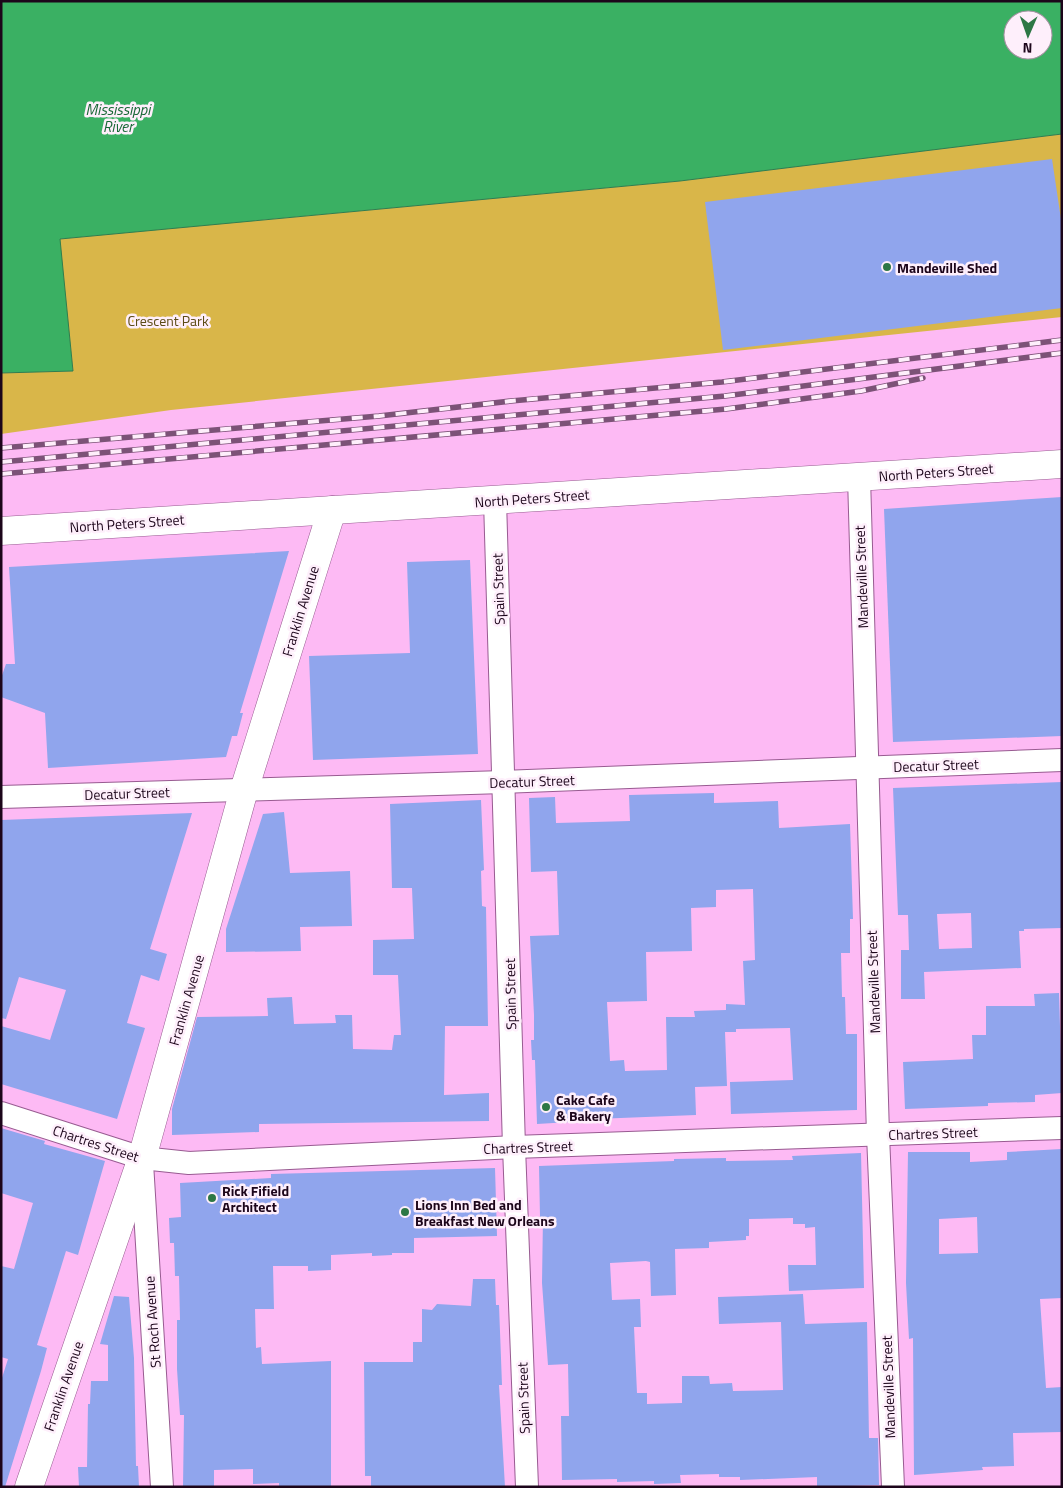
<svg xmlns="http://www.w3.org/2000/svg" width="1063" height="1488" font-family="'Titillium Web',sans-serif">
	<rect width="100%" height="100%" fill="#fdbaf4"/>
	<polygon fill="#d9b649" points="1062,134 1062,317 171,410 1,434 1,373 73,371 59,239 680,181"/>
	<path fill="#3ab063" stroke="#317d4d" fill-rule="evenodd" d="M1 1H1062V134L680 181 60 239 73 371 1 373ZM1013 20H1043V50H1013Z"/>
	<g fill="#90a5ed" fill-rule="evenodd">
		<polygon points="1052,159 1062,226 1062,308 723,350 705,202"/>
		<polygon points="1062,497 1062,736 893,742 884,509"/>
		<polygon points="289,551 240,713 243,713 237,736 232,736 226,757 48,768 45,713 1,697 1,678 6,664 15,664 9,567"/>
		<polygon points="470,560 478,754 313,760 309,656 410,653 407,562"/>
		<path d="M1062 782V928L1024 929V931H1019L1021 968 924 972 925 999H901V950H909L908 915H898L893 788ZM971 913 972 948 939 949 937 914Z"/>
		<path d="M714 793V803L778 801 779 828 850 824 853 919H850V953H841L842 997H845L846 1034H857V1110L731 1114 730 1082 793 1080 790 1028 736 1029V1032H725L727 1086 695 1087 696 1115 570 1120V1122L537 1124 535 1060H532L531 1040H534V1015L530 936 559 935 557 871 531 872 529 798 555 797 556 823 630 821 629 795ZM753 889 755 960 743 961 745 1005 726 1004V1010L694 1011 695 1017H666L667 1070 625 1071 624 1060 610 1061 607 1002 647 1001 646 952 692 951 691 908 716 907V890Z"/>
		<polygon points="481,800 484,870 481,871 482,906 486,907 488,1026 445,1026 444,1095 489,1093 489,1121 259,1124 259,1132 172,1135 172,1109 197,1017 268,1016 267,998 292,997 294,1024 336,1023 335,1015 352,1015 353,1049 392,1050 394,1035 401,1035 398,975 373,975 373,940 414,939 412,888 392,888 390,804"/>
		<polygon points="284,812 290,873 350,871 352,926 300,927 301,951 226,952 226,929 263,814"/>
		<polygon points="192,813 150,949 167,954 159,981 141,975 127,1023 145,1028 117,1119 1,1084 1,1026 50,1040 66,990 19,977 6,1019 1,1018 1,820"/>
		<polygon points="1059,993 1062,1093 1035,1095 1035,1102 988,1103 988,1106 905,1109 903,1062 973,1059 972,1035 986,1035 986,1006 1035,1006 1034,994"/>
		<polygon points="1,1128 45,1141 44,1144 105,1161 78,1255 66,1251 37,1345 47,1348 41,1371 5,1487 1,1486 1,1381 8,1359 1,1357 1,1266 14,1269 33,1203 1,1193"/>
		<path d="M1062 1149V1298L1040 1299 1046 1388 1062 1387V1432L1013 1433 1014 1466 982 1467 983 1470 914 1475 913 1338 909 1339 906 1283 908 1152H970V1162L1007 1160V1152ZM977 1217 978 1253 939 1254V1219Z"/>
		<polygon points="861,1153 864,1288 789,1291 788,1265 816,1265 815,1227 805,1228 805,1224 793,1224 793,1218 749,1219 749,1236 746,1236 746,1240 709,1242 709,1248 675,1249 676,1295 651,1296 650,1262 646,1261 610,1263 612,1300 640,1299 641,1327 634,1327 637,1393 647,1393 647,1404 682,1403 682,1376 709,1376 710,1384 732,1383 733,1391 783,1390 781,1322 719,1324 718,1297 803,1294 805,1324 867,1322 869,1438 878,1438 879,1485 817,1487 817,1477 740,1480 740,1477 719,1477 719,1474 680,1475 681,1483 654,1484 654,1481 617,1482 617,1479 562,1480 561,1416 569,1416 568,1364 548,1365 542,1283 543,1217 540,1217 539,1166 674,1161 674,1159 726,1158 726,1161 793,1160 792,1156"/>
		<polygon points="495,1168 497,1236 414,1238 414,1253 392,1253 392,1255 372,1256 372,1253 331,1255 331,1270 308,1271 308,1266 273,1266 274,1309 255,1309 256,1348 261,1347 262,1364 331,1361 331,1487 279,1487 279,1483 253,1484 253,1469 214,1470 214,1487 183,1487 184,1415 180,1415 177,1369 177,1320 180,1320 179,1276 175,1276 174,1243 170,1243 169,1218 181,1217 180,1183 271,1178 271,1174"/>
		<polygon points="473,1279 495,1279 496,1305 499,1305 502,1385 499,1385 505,1487 371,1487 371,1476 365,1476 364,1362 413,1362 413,1342 422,1342 422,1309 432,1310 437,1304 471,1306"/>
		<polygon points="114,1296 129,1297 134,1358 136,1466 138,1466 139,1487 79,1487 78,1467 87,1467 88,1404 90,1404 91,1381 108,1381 108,1345 100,1344"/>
	</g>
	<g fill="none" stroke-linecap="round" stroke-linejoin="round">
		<g stroke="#985b91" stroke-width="24">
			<g id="minor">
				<polyline points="859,477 878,1135 893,1487"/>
				<polyline points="495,500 514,1147 527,1487"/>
				<polyline points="1,797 504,782 1062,760"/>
				<polyline points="1,1113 142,1158 189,1163 514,1147 1062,1128"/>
				<polyline points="142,1163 162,1487"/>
			</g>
		</g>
		<g stroke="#985b91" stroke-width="29">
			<g id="tertiary">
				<polyline points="1,531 1062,464"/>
				<polyline points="29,1487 142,1158 244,790 332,510"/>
			</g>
		</g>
		<use href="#minor" stroke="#fff" stroke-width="22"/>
		<use href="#tertiary" stroke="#fff" stroke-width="28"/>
		<g stroke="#7c5277" stroke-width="5.5">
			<g id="rail">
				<polyline points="1,448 379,416 511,401 722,382 1062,340"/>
				<polyline points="1,462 725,396 1062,353"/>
				<polyline points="1,474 726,409 861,391 923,378"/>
			</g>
		</g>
		<use href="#rail" stroke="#feeffb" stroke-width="4" stroke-dasharray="11" stroke-linecap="butt"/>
	</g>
	<g fill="#2d7745" stroke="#feeffb" stroke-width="2">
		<circle cx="887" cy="267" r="5"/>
		<circle cx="546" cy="1107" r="5"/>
		<circle cx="212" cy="1198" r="5"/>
		<circle cx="405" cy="1212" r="5"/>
	</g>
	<g text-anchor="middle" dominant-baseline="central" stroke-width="5" stroke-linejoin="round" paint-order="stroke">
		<g font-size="14" font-weight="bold" fill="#1c051a" stroke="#feeffb" text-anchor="start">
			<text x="897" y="267">Mandeville Shed</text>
			<text x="556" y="1099">Cake Cafe<tspan x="556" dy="16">&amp; Bakery</tspan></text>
			<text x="222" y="1190">Rick Fifield<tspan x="222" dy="16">Architect</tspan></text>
			<text x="415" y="1204">Lions Inn Bed and<tspan x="415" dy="16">Breakfast New Orleans</tspan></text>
		</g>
		<g font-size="14" fill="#5c4b16" stroke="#feeffb">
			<text x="168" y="320">Crescent Park</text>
		</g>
		<g font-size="14" fill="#1c051a" stroke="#feeffb">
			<text transform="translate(936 472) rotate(-4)">North Peters Street</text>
			<text transform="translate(532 498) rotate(-4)">North Peters Street</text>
			<text transform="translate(127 523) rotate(-4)">North Peters Street</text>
			<text transform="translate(861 577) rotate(-92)">Mandeville Street</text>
			<text transform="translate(498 589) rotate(-92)">Spain Street</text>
			<text transform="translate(300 611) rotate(-73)">Franklin Avenue</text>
			<text transform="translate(936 765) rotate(-2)">Decatur Street</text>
			<text transform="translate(532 781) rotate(-2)">Decatur Street</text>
			<text transform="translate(127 793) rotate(-2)">Decatur Street</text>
			<text transform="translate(873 982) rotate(-92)">Mandeville Street</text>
			<text transform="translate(510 994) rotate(-91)">Spain Street</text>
			<text transform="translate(186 1000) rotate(-74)">Franklin Avenue</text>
			<text transform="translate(933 1133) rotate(-2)">Chartres Street</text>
			<text transform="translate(96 1143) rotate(18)">Chartres Street</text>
			<text transform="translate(528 1147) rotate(-2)">Chartres Street</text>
			<text transform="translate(152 1322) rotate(-94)">St Roch Avenue</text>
			<text transform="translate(63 1386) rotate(-71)">Franklin Avenue</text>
			<text transform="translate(888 1387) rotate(-92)">Mandeville Street</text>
			<text transform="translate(523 1398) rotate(-92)">Spain Street</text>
		</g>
		<g font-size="15" font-style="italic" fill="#176735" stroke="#feeffb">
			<text x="118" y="109">Mississippi<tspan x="118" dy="17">River</tspan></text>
		</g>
	</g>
	<rect width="1063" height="1488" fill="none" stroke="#1c051a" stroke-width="5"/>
	<g transform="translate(1028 35) rotate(182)"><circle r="24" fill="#feeffb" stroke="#a491a1"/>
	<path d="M0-4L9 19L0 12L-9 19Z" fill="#2d7745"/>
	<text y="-8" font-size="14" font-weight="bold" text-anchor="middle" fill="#1c051a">N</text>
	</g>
</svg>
